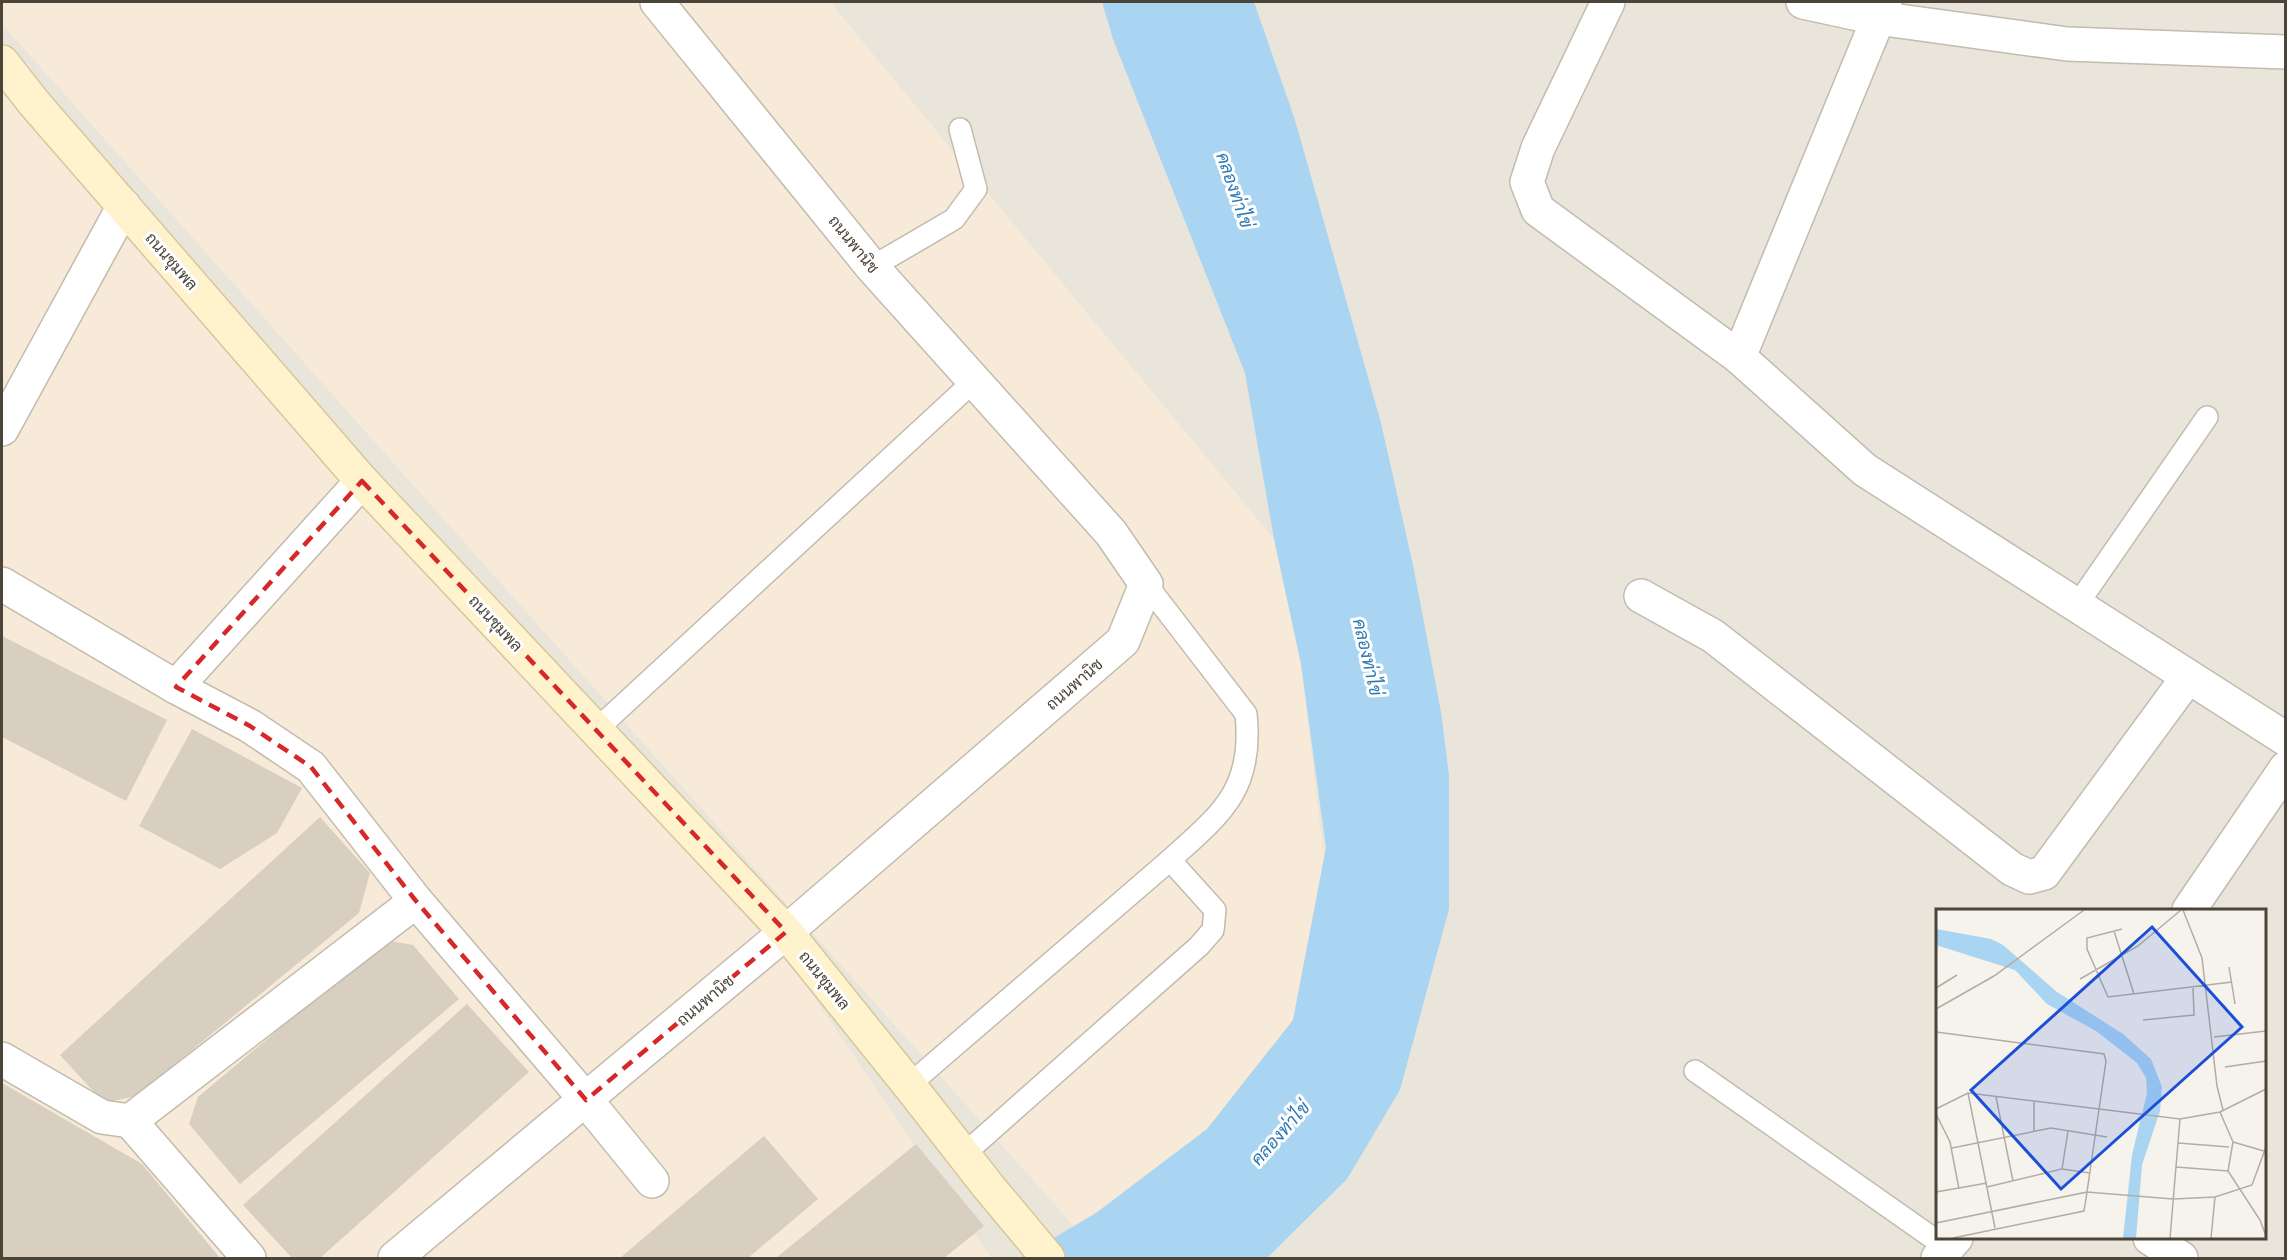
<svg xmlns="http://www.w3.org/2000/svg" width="2287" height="1260" font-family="'PT Sans Narrow',Sarabun,sans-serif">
	<rect width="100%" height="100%" fill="#f6f3ec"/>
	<path fill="#eae5da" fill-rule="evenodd" d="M2 2H2285V1258H2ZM1938 910H2264V1238H1938Z"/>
	<g fill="#f7ead8">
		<polygon points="2,2 830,2 1274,539 1301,664 1324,858 1293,1020 1207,1129 1096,1213 1074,1226 2,24"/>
		<polygon points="2,84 803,981 991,1258 2,1258"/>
	</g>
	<polygon fill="#a9d4f2" points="1102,2 1254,2 1295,120 1381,423 1413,565 1441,712 1449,775 1449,909 1400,1090 1347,1179 1267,1258 1020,1258 1096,1213 1207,1129 1293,1020 1326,848 1301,664 1274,539 1245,373 1113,39"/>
	<g fill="#d8cfc1">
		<polygon points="2,636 167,720 126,801 2,737"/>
		<polygon points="192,729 302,788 277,833 220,869 139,826"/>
		<polygon points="320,817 370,873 359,913 136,1096 104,1103 60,1055"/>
		<polygon points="385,940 413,945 459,999 240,1184 189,1124 198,1097"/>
		<polygon points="467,1004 529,1072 320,1258 292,1258 243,1205"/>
		<polygon points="2,1083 142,1164 220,1258 2,1258"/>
		<polygon points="764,1136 818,1199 748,1258 620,1258"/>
		<polygon points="916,1144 984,1226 944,1258 776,1258"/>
	</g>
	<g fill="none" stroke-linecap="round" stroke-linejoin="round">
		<g stroke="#c2bbae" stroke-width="24">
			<g id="lane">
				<polyline points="872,267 954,219 976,189 960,129"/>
				<path d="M1146 584 1246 714C1254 790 1221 814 1170 860"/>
				<polyline points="2077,605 2207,417"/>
				<polyline points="596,730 974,381"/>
				<polyline points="1695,1071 1947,1248"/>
				<polyline points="909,1085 1170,860 1215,910 1213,930 1199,946 963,1155"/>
			</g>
		</g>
		<g stroke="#c2bbae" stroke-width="36">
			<g id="street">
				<polyline points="1608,2 1538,148 1527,182 1538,210 1739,357 1865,470 2286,739"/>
				<polyline points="1803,2 1877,18 2067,44 2286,52"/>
				<polyline points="1739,357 1885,2"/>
				<polyline points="2,429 124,206"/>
				<polyline points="2,584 176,687 250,726 311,767 416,901 586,1100 652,1181"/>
				<polyline points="1641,596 1713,636 2012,869 2029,877 2044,873 2188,677"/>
				<polyline points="176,687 362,481"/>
				<polyline points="2189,910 2286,768"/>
				<polyline points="2,1059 102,1117 130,1121 416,901"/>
				<polyline points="130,1121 249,1258"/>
				<polyline points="2150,1238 2181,1258"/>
				<polyline points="395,1258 786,932 1123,641 1146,584 1111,533 872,267 657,2"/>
				<polyline points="1938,1258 1956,1238"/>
			</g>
		</g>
		<g stroke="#d6c79b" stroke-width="36">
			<polyline id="secondary" points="2,62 34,103 362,481 786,932 909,1085 988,1186 1048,1258"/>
		</g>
		<use href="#lane" stroke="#fff" stroke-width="21"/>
		<use href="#street" stroke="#fff" stroke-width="33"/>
		<use href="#secondary" stroke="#fff3cd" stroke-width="33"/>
	</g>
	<path fill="none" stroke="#d62828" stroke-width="4.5" stroke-dasharray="12 8" stroke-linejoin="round" d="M362 481 786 932 586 1100 416 901 311 767 250 726 176 687Z"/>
	<g text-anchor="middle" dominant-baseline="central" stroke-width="6" stroke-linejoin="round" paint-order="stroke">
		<g font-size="16" fill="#4b4439" stroke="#fff">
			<text transform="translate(854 244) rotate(51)">ถนนพานิช</text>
			<text transform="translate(172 261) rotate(49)">ถนนชุมพล</text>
			<text transform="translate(496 623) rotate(47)">ถนนชุมพล</text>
			<text transform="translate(1074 684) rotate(-41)">ถนนพานิช</text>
			<text transform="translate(825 980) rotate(51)">ถนนชุมพล</text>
			<text transform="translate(705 1000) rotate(-40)">ถนนพานิช</text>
		</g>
		<g font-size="18" font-style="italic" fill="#2e7ab2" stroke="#fff">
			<text transform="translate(1235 190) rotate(71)">คลองท่าไข่</text>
			<text transform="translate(1368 657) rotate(77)">คลองท่าไข่</text>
			<text transform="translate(1280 1133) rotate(-48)">คลองท่าไข่</text>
		</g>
	</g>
	<g transform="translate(1936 909)">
		<rect width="330" height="330" fill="#f6f3ec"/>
		<path d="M0 20 55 30 67 36 121 83 187 125 215 150 226 178 224 202 206 256 200 329H187L196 246 211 184 210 169 201 154 160 122 111 95 79 61 0 36Z" fill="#a9d4f2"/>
		<path fill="none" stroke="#b2ada4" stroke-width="1.5" d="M247 1 266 49 281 177 287 201M186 20 151 29V40L172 88 296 73M178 22 198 85M293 58 299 95M144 70 202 37 245 1M0 79 21 66M0 100 58 67 148 1M207 111 258 106 257 79M0 123 161 144 168 145 170 152 151 283 0 314M278 128 330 122M289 158 330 152M32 184 59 319M60 188 77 272M0 200 32 184 244 210 284 203 330 180M284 203 297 233 292 262 324 311 330 327M0 205 14 233 23 280M98 223V193M297 233 328 242M242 234 293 238M16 239 115 219 171 228M240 258 292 262M126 260 154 264M51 278 126 260 132 222M0 283 51 274M17 329 148 302 151 283 237 290 279 288 316 276 330 238M234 329 244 210M275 329 279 288"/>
		<path fill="#1d4ed8" fill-opacity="0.15" stroke="#1d4ed8" stroke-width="3" d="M216 18 306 118 125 280 35 181Z"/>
		<rect width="330" height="330" fill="none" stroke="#4b4439" stroke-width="3"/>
	</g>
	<rect width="2287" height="1260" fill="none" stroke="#4b4439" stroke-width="6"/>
</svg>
